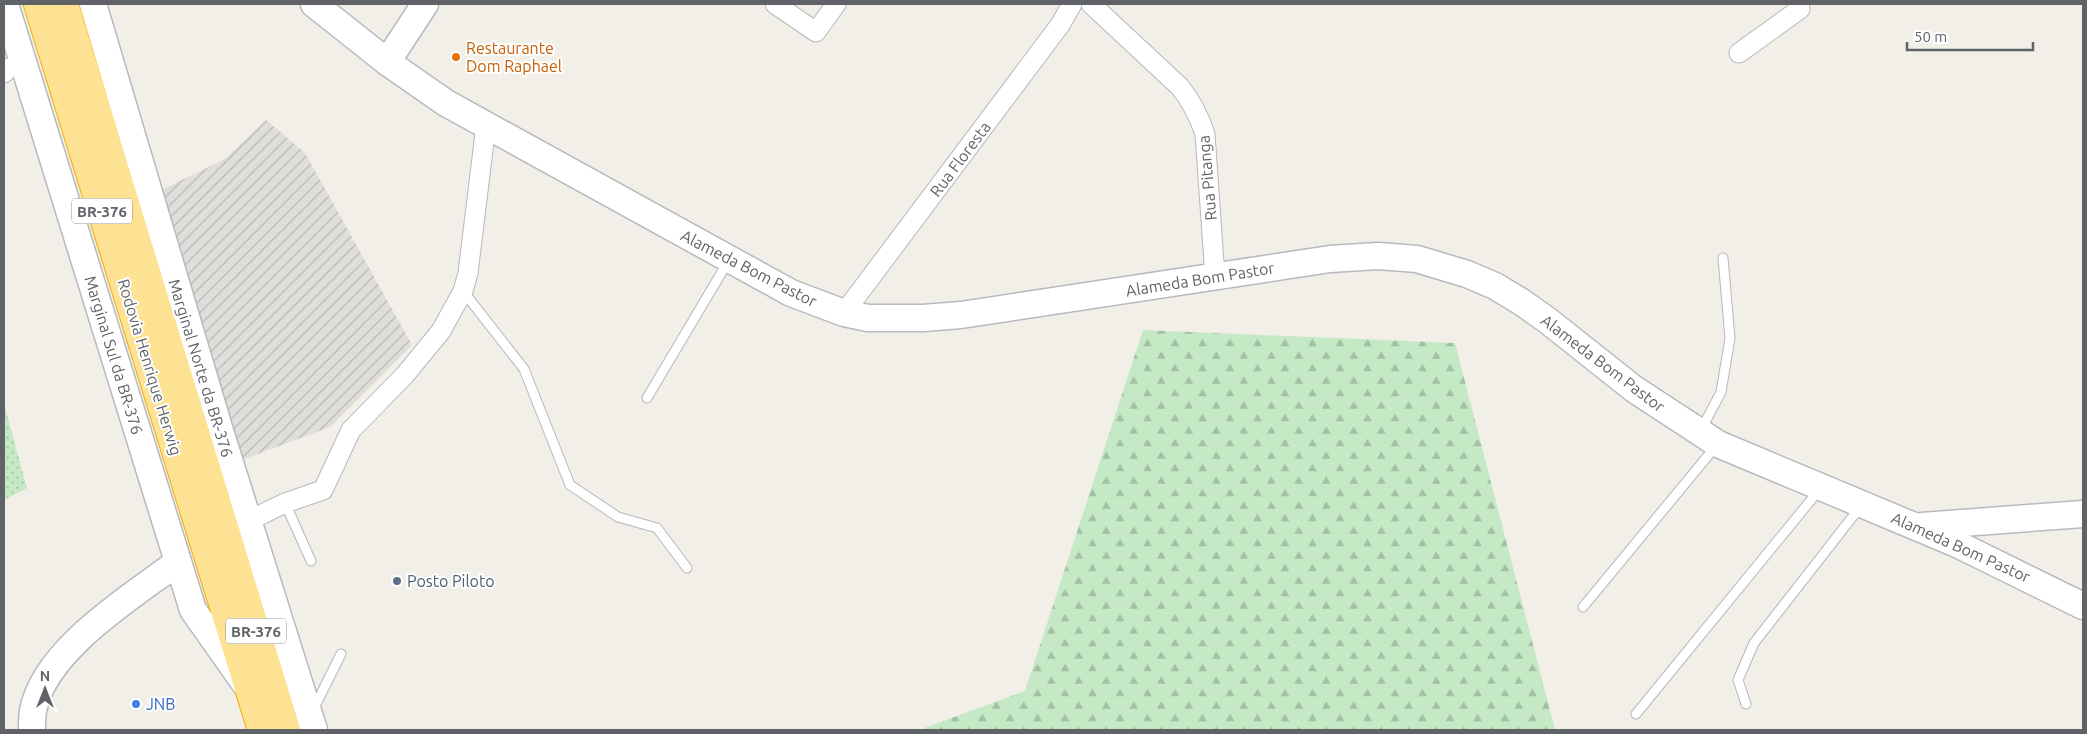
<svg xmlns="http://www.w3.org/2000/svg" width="2087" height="734" font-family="Ubuntu,sans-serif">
	<defs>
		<pattern id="industrial-furrows" width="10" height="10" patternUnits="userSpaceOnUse" patternTransform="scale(1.25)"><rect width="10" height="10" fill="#e0deda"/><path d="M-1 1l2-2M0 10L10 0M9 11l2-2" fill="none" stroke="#b9b8b5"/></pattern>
		<pattern id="grass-dots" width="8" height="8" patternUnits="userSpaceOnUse" patternTransform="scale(1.25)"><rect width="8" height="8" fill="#c5e8c5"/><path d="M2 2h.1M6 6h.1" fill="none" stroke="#a3c0a4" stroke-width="1.8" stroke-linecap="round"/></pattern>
		<pattern id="forest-firs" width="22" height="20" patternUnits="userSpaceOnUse" patternTransform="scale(1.25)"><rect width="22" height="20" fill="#c5e8c5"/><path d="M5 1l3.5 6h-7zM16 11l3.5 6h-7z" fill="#a3c0a4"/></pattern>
	</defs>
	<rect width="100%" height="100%" fill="#f1efe8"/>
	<polygon fill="url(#industrial-furrows)" points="266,120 305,153 412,345 330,427 242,460 159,191 225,159"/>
	<polygon fill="url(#grass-dots)" points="4,404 27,488 4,500"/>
	<polygon fill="url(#forest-firs)" points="1143,330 1455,343 1555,730 919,730 1025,691"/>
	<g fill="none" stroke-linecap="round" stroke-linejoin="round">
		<g stroke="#b5b8bc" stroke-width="11">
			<g id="lane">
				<polyline points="463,291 524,369 570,485 618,517 657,528 687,568"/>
				<polyline points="647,398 729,260"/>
				<polyline points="1701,430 1721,392 1730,338 1723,258"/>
				<polyline points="285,503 311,561"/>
				<polyline points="1583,607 1716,446"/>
				<polyline points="1746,704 1738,680 1754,643 1861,506"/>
				<polyline points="314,708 341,654"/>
				<polyline points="1636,714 1820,489"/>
			</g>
		</g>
		<g stroke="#b5b8bc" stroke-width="21">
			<g id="street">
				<polyline points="775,4 816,32 836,4"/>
				<path d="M1091 4 1180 87C1192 102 1199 116 1205 134L1215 277"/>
				<polyline points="1739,53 1800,9"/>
				<polyline points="4,73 9,68 24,62"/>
				<polyline points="844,313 1060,25 1072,4"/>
				<polyline points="248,521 285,503 323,490 351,430 404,376 441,331 463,291 468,273 486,125"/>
			</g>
		</g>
		<g stroke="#b6babf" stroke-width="29">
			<g id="secondary">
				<polyline points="5,4 193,610 246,685"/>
				<polyline points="93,4 220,431 314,730"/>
				<polyline points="314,4 387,62 446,103 791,293 844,313 868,318 923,318 961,315 1330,259 1378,256 1417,259 1467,274 1495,286 1520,301 1547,320 1634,389 1718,444 1957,544 2083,606"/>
				<polyline points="387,62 425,4"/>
				<polyline points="1922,526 2083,514"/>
				<path d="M32 730C32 724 32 717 33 711 44 650 131 597 178 562"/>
			</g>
		</g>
		<g stroke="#f9ab00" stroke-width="30">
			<g id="highway">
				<polyline points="38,4 262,730"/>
				<polyline points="64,4 286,730"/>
			</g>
		</g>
		<use href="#lane" stroke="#fff" stroke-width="9"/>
		<use href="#street" stroke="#fff" stroke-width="19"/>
		<use href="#secondary" stroke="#fff" stroke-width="26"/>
		<use href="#highway" stroke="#fde293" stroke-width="28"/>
	</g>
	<circle fill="#e8710a" stroke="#fff" stroke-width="2" cx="456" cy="57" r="5"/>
	<circle fill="#5c6f8a" stroke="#fff" stroke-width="2" cx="397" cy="581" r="5"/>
	<circle fill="#3f7fe0" stroke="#fff" stroke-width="2" cx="136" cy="704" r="5"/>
	<g text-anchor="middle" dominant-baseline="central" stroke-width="4" stroke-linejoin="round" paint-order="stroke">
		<g fill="#fff" stroke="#8f9295" stroke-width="1">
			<rect x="72" y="198.5" width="60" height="25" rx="4"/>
			<rect x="226" y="618.5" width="60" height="25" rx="4"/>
		</g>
		<g font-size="15" font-weight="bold" fill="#5f6368">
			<text x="102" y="211">BR-376</text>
			<text x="256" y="631">BR-376</text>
		</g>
		<g font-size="16" fill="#c56008" stroke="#fff" text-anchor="start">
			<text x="466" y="48">Restaurante<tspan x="466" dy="18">Dom Raphael</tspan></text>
		</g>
		<g font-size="16" fill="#5f6368" stroke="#fff">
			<text transform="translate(960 159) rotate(-53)">Rua Floresta</text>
			<text transform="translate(1207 178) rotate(-95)">Rua Pitanga</text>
			<text transform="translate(749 268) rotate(27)">Alameda Bom Pastor</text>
			<text transform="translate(1200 279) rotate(-9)">Alameda Bom Pastor</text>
			<text transform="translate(114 355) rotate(73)">Marginal Sul da BR-376</text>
			<text transform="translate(1603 363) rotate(37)">Alameda Bom Pastor</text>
			<text transform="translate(150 367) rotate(73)">Rodovia Henrique Herwig</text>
			<text transform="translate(201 368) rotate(73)">Marginal Norte da BR-376</text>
			<text transform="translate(1961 547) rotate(24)">Alameda Bom Pastor</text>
		</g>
		<g font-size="16" fill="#4e5e75" stroke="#fff" text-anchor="start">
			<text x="407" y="581">Posto Piloto</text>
		</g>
		<g font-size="16" fill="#366cbe" stroke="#fff" text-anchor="start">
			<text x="146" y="704">JNB</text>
		</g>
	</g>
	<rect width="2087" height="734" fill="none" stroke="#5f6368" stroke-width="10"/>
	<g transform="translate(45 689)" stroke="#ffffff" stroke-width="4" paint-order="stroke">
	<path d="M0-4L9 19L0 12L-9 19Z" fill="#5f6368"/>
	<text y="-8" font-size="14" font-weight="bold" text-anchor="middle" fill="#5f6368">N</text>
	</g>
	<path d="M1907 42v8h126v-8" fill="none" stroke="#5f6368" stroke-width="2.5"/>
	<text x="1914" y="42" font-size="15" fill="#5f6368" stroke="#ffffff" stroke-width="4" paint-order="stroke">50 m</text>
</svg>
